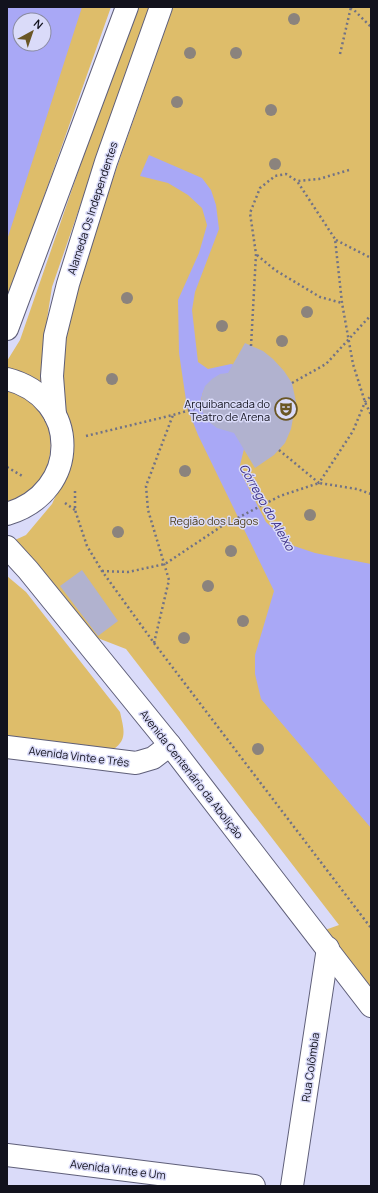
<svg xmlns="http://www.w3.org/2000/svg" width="378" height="1193" font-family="Manrope,sans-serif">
	<rect width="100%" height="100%" fill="#dadbf9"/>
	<g fill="#debd6a" fill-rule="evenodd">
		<path d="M7 7H111L7 301ZM20 20H44V44H20Z"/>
		<polygon points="135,7 149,7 52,287 47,319 44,384 31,376 7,370 7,361 20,340"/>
		<polygon points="173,7 371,7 371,990 325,930 339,925 126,649 95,637 57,588 15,547 15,540 26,535 52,504 64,478 59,376 75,287"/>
		<path d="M7 389C14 392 23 395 29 400 57 420 57 464 34 488 26 495 17 499 7 503Z"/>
		<path d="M7 576 26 592 120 712C125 734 128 742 106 754L7 737Z"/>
	</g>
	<g fill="#a9a8f6" fill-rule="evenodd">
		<path d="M7 7H82L7 240ZM20 20H44V44H20Z"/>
		<path d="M149 155 202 178 211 190 216 205 219 229 195 292 192 310 198 362 208 369 231 364 243 367 244 449 239 469 266 522 291 545 315 553 371 564V828L261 699 255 674V655L274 591 198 435 187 407 179 353 178 300 199 253 207 225 202 208 188 195 168 183 140 176ZM230 373 236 431C194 431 188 380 230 373Z"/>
	</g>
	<g fill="#b1b2cf">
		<polygon points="245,343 263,351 273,359 284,371 292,383 296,402 291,429 285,443 274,455 255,468 234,433 217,428 209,422 204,414 201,405 202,395 205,386 212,379 220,374 228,373"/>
		<polygon points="82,570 118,621 98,636 60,586"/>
	</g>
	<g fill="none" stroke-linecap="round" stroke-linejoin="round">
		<g stroke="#5f5f79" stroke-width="24">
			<g id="street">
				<polyline points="7,747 136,763 153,758 170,745"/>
				<polyline points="7,1155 254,1186"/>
				<polyline points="292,1186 328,948"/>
			</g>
		</g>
		<g stroke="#5f5f79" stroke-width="24">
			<g id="secondary">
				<polyline points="7,329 127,7"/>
				<path d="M7 379C81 398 81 492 7 514"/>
				<polyline points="55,415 52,376 55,336 68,284 106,162 161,7"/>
				<polyline points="7,547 28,570 170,745 371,1006"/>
			</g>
		</g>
		<g stroke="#717286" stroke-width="2.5" stroke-dasharray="2 3" stroke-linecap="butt">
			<polyline points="351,7 371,27"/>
			<polyline points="340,54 351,7"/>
			<polyline points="349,170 319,179 297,181 335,239 342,303 353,364 365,402 371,415"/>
			<polyline points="336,240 371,258"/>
			<polyline points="257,255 275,270 320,297 342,303"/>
			<polyline points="251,346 256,254 250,213 260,188 275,176 286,174 297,181"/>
			<polyline points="292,383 326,364 371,315"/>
			<polyline points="86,436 173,415 211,404"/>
			<polyline points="279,450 319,483 353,431 365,402 371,396"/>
			<polyline points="7,467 24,477"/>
			<polyline points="75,491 75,510 87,546 102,571 154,643 371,928"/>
			<polyline points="65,503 75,510"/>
			<polyline points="102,571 128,572 165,564 222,526 280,496 319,483 357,489 371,494"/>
			<polyline points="154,643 169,580 148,510 146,486 173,415"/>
		</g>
		<use href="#street" stroke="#fff" stroke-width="22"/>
		<use href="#secondary" stroke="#fff" stroke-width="22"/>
	</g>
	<g fill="#8b837d">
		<circle cx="294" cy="19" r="6"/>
		<circle cx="190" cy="53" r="6"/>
		<circle cx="236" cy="53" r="6"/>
		<circle cx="177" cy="102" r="6"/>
		<circle cx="271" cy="110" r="6"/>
		<circle cx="275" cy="164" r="6"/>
		<circle cx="127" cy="298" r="6"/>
		<circle cx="307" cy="312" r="6"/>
		<circle cx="222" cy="326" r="6"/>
		<circle cx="282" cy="341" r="6"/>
		<circle cx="112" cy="379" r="6"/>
		<circle cx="185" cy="471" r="6"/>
		<circle cx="310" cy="515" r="6"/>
		<circle cx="118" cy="532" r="6"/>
		<circle cx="231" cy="551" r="6"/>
		<circle cx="208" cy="586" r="6"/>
		<circle cx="243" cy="621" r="6"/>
		<circle cx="184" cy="638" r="6"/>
		<circle cx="258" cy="749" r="6"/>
	</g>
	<defs>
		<g id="theatre-ring" transform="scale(1.15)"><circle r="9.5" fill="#dadbf9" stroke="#6a5625" stroke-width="1.5"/><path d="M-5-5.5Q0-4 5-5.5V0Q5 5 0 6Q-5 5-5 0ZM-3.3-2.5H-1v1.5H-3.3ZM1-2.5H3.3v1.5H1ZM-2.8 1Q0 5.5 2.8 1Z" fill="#6a5625"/></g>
	</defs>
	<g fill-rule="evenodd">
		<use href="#theatre-ring" x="286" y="409"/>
	</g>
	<g text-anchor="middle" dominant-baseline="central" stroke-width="3" stroke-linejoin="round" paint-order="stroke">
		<g font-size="11" fill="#12121d" stroke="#dadbf9">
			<text transform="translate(92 208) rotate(-72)">Alameda Os Independentes</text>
			<text transform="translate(79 756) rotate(7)">Avenida Vinte e Três</text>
			<text transform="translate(192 774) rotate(52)">Avenida Centenário da Abolição</text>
			<text transform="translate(310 1067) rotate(-82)">Rua Colômbia</text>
			<text transform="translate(118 1169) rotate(7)">Avenida Vinte e Um</text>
		</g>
		<g font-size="11" fill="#12121d" stroke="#dadbf9" text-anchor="end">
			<text x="270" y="403">Arquibancada do<tspan x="270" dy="13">Teatro de Arena</tspan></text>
		</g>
		<g font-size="11" fill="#4a3b17" stroke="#dadbf9">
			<text x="214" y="520">Região dos Lagos</text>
		</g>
		<g font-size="12" font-style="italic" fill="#392b84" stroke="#dadbf9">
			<text transform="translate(267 507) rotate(60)">Córrego do Aleixo</text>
		</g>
	</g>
	<rect width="378" height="1193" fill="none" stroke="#12121d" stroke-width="16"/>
	<g transform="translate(32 32) rotate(40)"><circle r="19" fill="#dadbf9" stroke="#8a8ba1"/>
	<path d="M0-3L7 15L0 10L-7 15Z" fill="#6a5625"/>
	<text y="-6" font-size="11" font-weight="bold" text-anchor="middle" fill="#12121d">N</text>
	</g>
</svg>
